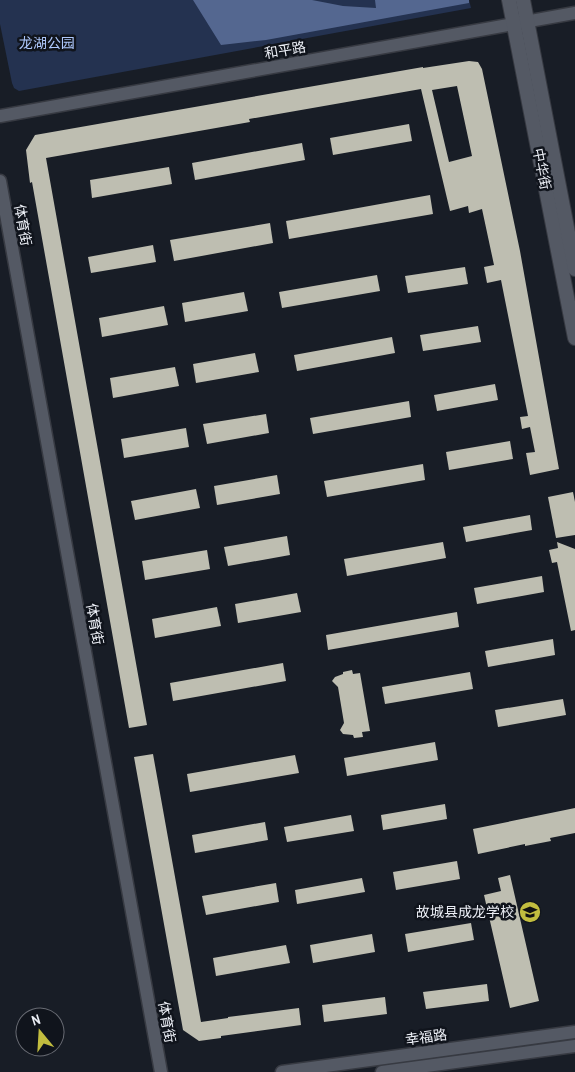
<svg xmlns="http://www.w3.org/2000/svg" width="575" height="1072" font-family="'Archivo Narrow','Noto Sans SC',sans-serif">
	<rect width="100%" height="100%" fill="#181d26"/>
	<polygon fill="#243250" points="0,0 469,0 471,8 19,91 14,88 12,83 0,24"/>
	<polygon fill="#546790" points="193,0 312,0 343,6 376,8 375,0 469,0 469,3 266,40 221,45"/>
	<g fill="#bebeb1" fill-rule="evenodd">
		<path d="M469 61 478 62 482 69 520 251 559 469 530 475 526 453 535 452 530 427 522 429 520 417 528 416 501 280 487 283 484 267 494 265 482 209 469 213 468 206 450 211 421 89 249 119 250 122 46 158 147 725 129 728 32 182 30 183 26 150 35 135 423 67V68ZM457 86 472 156 449 162 432 90Z"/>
		<polygon points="409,124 412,141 333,155 330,138"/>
		<polygon points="302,143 305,160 195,180 192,163"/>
		<polygon points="169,167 172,184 92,198 90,180"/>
		<polygon points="430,195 433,214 289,239 286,221"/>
		<polygon points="270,223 273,243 174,261 170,240"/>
		<polygon points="153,245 156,262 91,273 88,257"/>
		<polygon points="465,267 468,284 408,293 405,276"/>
		<polygon points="377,275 380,291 282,308 279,292"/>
		<polygon points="244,292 248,311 185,322 182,303"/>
		<polygon points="164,306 168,325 102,337 99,318"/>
		<polygon points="478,326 481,342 423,351 420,335"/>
		<polygon points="392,337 395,353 297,371 294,355"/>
		<polygon points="255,353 259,372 196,383 193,364"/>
		<polygon points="175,367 179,386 113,398 110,378"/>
		<polygon points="495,384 498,400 437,411 434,395"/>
		<polygon points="409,401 411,417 313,434 310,418"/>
		<polygon points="266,414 269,433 207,444 203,424"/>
		<polygon points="186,428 189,447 124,458 121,439"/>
		<polygon points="510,441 513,459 449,470 446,452"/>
		<polygon points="423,464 425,480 327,497 324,481"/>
		<polygon points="277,475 280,494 217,505 214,486"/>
		<polygon points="196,489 200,508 135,520 131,501"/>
		<polygon points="573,492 575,502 575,535 556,538 548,497"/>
		<polygon points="530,515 532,530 466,542 463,527"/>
		<polygon points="287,536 290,555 228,566 224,547"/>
		<polygon points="443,542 446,558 347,576 344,559"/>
		<polygon points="557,542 575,549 575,630 571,631 557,562 552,563 549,550 558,548"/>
		<polygon points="207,550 210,569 145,580 142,561"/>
		<polygon points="542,576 544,592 477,604 474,588"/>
		<polygon points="297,593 301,612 238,623 235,604"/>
		<polygon points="217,607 221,626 155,638 152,619"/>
		<polygon points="457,612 459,627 328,650 326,635"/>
		<polygon points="553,639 555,655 488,667 485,651"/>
		<polygon points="283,663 286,681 173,701 170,683"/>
		<polygon points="352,670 353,674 360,673 370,731 362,732 363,737 354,738 353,735 343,734 340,730 344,723 338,687 332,681 335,677 343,674 343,672"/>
		<polygon points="470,672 473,689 385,704 382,687"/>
		<polygon points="563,699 566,715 498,727 495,710"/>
		<polygon points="435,742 438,760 347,776 344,758"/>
		<polygon points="153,754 201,1022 228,1018 228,1017 299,1008 301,1025 221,1036 221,1038 199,1041 183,1030 134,757"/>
		<polygon points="295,755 299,773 190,792 187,774"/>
		<polygon points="445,804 447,819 383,830 381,815"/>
		<polygon points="575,808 575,833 550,838 551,841 525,846 525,844 478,854 473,829"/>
		<polygon points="351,815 354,831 287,842 284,827"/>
		<polygon points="265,822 268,840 195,853 192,835"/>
		<polygon points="457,861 460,879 396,890 393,872"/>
		<polygon points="510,875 539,1001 510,1008 484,895 501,891 498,878"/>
		<polygon points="362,878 365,892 297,904 295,890"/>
		<polygon points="276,883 279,902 206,915 202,896"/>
		<polygon points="471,923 474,940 408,952 405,934"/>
		<polygon points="372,934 375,952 313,963 310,945"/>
		<polygon points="286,945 290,963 216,976 213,958"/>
		<polygon points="487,984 489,1001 426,1009 423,992"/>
		<polygon points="385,997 387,1014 324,1022 322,1005"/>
	</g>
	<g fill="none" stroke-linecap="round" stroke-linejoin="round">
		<g stroke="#373a42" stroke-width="15">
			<g id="tertiary">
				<polyline points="0,116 575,13"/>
				<polyline points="0,181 161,1072"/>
				<polyline points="282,1072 575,1032"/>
				<polyline points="382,1072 575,1046"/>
			</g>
		</g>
		<g stroke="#373a42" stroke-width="16">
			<g id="secondary">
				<polyline points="509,0 575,338"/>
				<polyline points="523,0 575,269"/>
			</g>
		</g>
		<use href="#tertiary" stroke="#545964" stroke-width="12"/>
		<use href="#secondary" stroke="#545964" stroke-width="14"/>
	</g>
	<defs>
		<g id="school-disc" transform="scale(1.125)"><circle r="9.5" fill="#c2bd3f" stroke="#10141c"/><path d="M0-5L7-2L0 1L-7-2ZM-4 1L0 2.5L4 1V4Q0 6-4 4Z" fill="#111"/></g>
	</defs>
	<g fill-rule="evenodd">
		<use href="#school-disc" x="530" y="912"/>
	</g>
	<g text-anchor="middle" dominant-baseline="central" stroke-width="5" stroke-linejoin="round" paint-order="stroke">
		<g font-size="14" fill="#aec8fc" stroke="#10141c">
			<text x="47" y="43">龙湖公园</text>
		</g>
		<g font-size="14" fill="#ebeef5" stroke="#10141c">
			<text transform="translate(285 50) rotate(-10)">和平路</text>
			<text transform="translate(542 169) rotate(79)">中华街</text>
			<text transform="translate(23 225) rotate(80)">体育街</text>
			<text transform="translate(95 624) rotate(80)">体育街</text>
			<text transform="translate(167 1022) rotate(80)">体育街</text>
			<text transform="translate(426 1037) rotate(-8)">幸福路</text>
		</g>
		<g font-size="14" fill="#ebeef5" stroke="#10141c" text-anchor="end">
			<text x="514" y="912">故城县成龙学校</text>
		</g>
	</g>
	<g transform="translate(40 1032) rotate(342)"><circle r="24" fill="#10141c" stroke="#686b73"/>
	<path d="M0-4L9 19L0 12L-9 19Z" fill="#c2bd3f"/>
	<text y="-8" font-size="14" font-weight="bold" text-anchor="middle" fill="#ebeef5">N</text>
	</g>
</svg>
